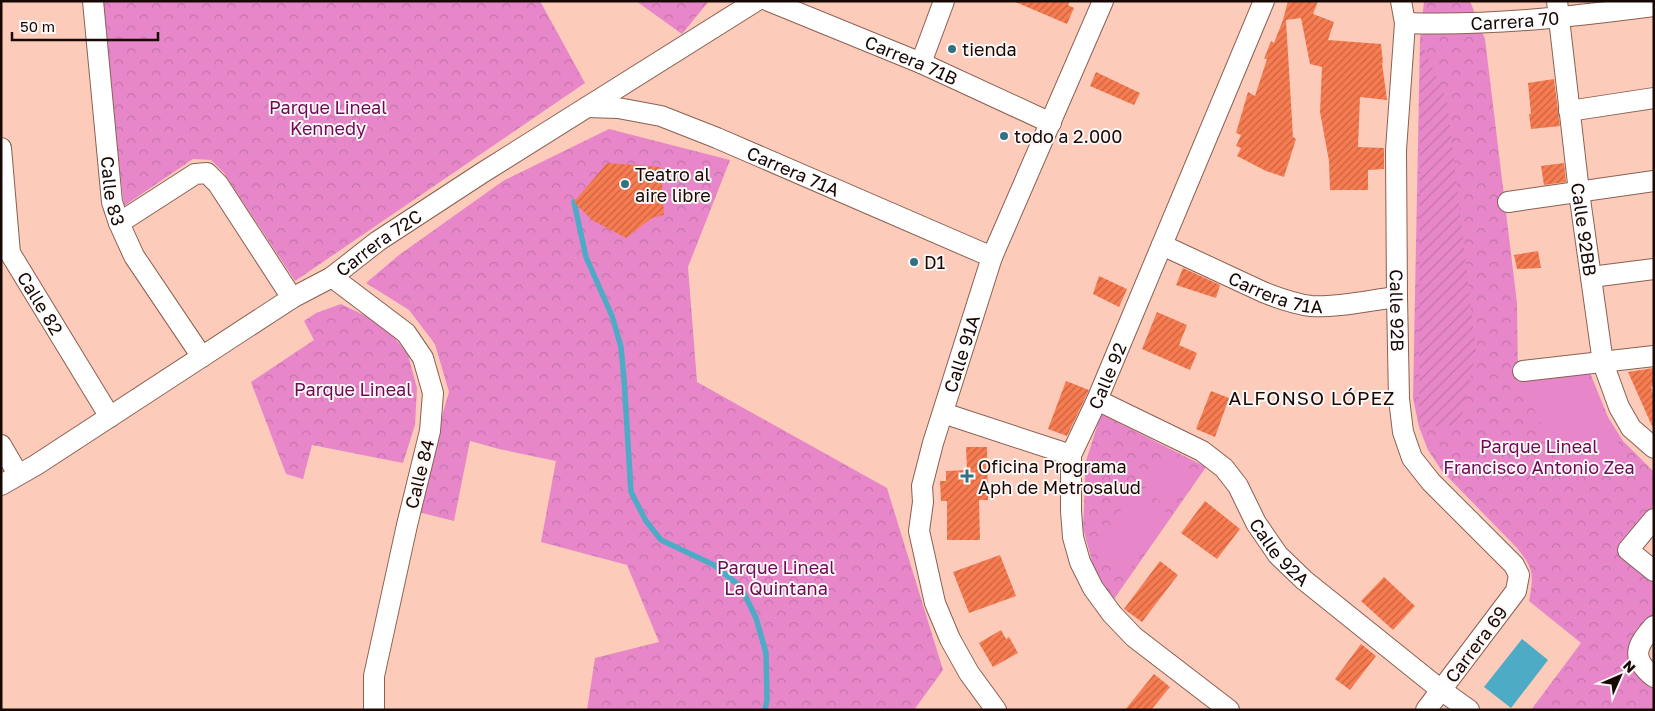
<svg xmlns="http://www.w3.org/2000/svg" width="1655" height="711" font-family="'Golos Text',sans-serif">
	<defs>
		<pattern id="forest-crowns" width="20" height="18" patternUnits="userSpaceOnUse" patternTransform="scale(1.25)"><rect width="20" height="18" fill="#e787c9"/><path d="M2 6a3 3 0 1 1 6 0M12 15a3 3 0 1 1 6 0" fill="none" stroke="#c573ab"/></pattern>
		<pattern id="garden-furrows" width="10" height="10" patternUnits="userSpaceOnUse" patternTransform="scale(1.25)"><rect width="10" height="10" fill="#e787c9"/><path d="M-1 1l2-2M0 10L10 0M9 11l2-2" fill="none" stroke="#c573ab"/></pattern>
		<pattern id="building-hatch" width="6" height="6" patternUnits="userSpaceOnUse" patternTransform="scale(1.25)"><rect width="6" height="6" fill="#f77c51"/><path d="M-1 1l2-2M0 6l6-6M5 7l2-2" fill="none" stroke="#c76441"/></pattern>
	</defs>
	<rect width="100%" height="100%" fill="#fccbba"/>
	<g fill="url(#forest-crowns)">
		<polygon points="100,1 540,1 585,83 295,281 224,173 211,160 193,159 124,206"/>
		<polygon points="636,1 709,1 682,34"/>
		<path d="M1424 1H1470L1485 39 1517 303 1518 379 1588 368 1608 417 1623 441 1654 472V505L1619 550 1654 579V614L1635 634 1643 679 1654 688V710H1531L1581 643 1529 601C1534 575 1534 569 1517 548L1442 471 1428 450 1419 427 1413 398 1420 40Z"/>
		<polygon points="609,129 730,160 688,267 697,382 887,488 943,670 914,710 587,710 595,658 659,642 627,565 541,542 556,461 499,449 470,441 454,521 414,511 449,392 435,344 409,310 366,283 399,255 503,181"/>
		<polygon points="341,304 372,319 394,337 408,355 417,388 415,425 403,463 312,445 303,479 286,474 251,382 314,340 304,321 316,313"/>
		<polygon points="1101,414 1206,467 1112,602 1095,573 1083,528 1086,461"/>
	</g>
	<polygon fill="url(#garden-furrows)" points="1420,40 1447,100 1476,352 1460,425 1419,427"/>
	<g fill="#e787c9">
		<polygon points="1585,371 1625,457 1569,482 1521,382"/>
		<polygon points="1164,459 1189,476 1168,507 1144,490"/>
		<polygon points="1135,490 1169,514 1128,571 1095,547"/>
	</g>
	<polygon fill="#4dabc6" points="1522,639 1548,660 1511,708 1484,687"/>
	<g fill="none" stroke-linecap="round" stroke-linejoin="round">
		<polyline stroke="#4dabc6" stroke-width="5.5" points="574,202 586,257 612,316 621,347 624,379 631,492 646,521 661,540 714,565 741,587 756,618 766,653 767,700 765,710"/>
	</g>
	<g fill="url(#building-hatch)">
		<polygon points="1013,1 1070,1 1068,5 1074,8 1067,24"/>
		<polygon points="1288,1 1318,1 1313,14 1334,22 1328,40 1381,44 1383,63 1382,63 1387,100 1360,97 1358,147 1384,148 1384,169 1368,170 1368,190 1330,190 1329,161 1320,112 1322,67 1310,64 1301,18 1286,20 1293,137 1296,139 1284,177 1266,171 1237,156 1241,148 1236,146 1241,135 1236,133 1248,92 1255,96 1267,59 1264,59 1271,41 1274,43 1283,20"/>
		<polygon points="1096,72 1140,93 1134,105 1090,86"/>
		<polygon points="1554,79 1560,126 1531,129 1529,114 1531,114 1528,83"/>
		<polygon points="607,163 661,167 664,215 652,218 626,238 592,220 574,202"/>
		<polygon points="1564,163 1566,182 1544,185 1541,166"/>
		<polygon points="1538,251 1541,268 1517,269 1514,255"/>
		<polygon points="1183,268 1220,285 1216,298 1176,285"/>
		<polygon points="1099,276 1127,289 1119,307 1093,294"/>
		<polygon points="1157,312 1187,325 1179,345 1197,353 1190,370 1142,349"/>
		<polygon points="1654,368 1654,385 1651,387 1654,398 1654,425 1652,426 1628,372"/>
		<polygon points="1066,381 1089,390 1067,436 1048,429"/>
		<polygon points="1211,391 1229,398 1215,437 1196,429"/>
		<polygon points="966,447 987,447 988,500 979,500 980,540 947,540 947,501 941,501 940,481 946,481 946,471 967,470"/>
		<polygon points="1205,501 1240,529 1217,559 1181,533"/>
		<polygon points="1000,555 1016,596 969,613 953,572"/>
		<polygon points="1160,561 1178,575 1142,622 1124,609"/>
		<polygon points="1384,577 1415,606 1393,630 1361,601"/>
		<polygon points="1001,630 1006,639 1009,637 1018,653 993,667 979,643"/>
		<polygon points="1361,644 1376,656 1350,690 1335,679"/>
		<polygon points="1154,674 1170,687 1151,710 1125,710"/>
	</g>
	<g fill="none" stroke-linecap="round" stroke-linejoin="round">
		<g stroke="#8a6051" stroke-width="22">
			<g id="minor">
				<path id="s1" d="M93 1 112 202 119 223 134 256 202 357"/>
				<path id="s2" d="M769 1 921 63 1051 123"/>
				<path id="s3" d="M1401 1 1405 23 1396 150 1397 297 1399 399 1403 432 1412 458 1431 482 1514 565 1519 575 1516 591 1426 710"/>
				<path id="s4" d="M1557 1 1579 192 1603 363 1619 407 1631 428 1654 448"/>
				<path id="s5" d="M1405 23C1491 26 1569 17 1654 6"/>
				<polyline points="921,63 944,1"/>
				<path id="s6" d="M587 107 618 108 661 116 717 138 992 257"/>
				<polyline points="1569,111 1654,98"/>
				<path id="s7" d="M1 148 10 253 110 417"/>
				<polyline points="1508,202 1654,181"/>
				<polyline points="119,223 195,174 207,173 218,184 292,298"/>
				<path id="s8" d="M1162 245 1263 292C1278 298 1295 304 1311 306 1337 308 1370 300 1397 297"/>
				<polyline points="332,277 406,333 423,358 433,393 430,431 407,525 374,676 374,710"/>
				<polyline points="1591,277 1654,269"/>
				<polyline points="1523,371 1654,356"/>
				<path id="s9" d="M1097 400 1202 451 1224 468 1238 486 1256 523 1278 555 1304 580 1441 690 1469 710"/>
				<polyline points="943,413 1071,455"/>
				<polyline points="1,445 18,474"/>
				<path id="s10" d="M1 485 36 465 292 298 332 277 378 241 482 173 756 1"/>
				<polyline points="1654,519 1628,550 1654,571"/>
				<path d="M1654 626C1636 646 1630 658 1654 677"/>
				<path id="s11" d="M996 710 969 673 950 639 935 603 919 531 923 502 922 486 933 443 992 257 1103 1"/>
				<path id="s12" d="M1229 710 1134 637 1112 614 1093 588 1080 562 1073 537 1071 511V455L1097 400 1264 1"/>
			</g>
		</g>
		<use href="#minor" stroke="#fff" stroke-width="20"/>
	</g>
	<g fill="#307184" stroke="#fdf7f6" stroke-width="2">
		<circle cx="952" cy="49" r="5"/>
		<circle cx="1004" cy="136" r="5"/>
		<circle cx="625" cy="184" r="5"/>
		<circle cx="914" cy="262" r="5"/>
		<path d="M964.5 468.5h5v5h5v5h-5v5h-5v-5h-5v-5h5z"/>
	</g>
	<g text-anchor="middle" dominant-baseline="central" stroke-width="4" stroke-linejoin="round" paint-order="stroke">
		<g font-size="18" fill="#180804" stroke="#fdf7f6">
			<text stroke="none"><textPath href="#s5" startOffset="110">Carrera 70</textPath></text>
			<text stroke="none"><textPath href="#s2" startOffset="154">Carrera 71B</textPath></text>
			<text stroke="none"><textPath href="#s6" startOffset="218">Carrera 71A</textPath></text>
			<text stroke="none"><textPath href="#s1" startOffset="191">Calle 83</textPath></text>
			<text stroke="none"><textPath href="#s4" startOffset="230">Calle 92BB</textPath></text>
			<text stroke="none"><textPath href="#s10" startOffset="449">Carrera 72C</textPath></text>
			<text stroke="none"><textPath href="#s8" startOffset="124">Carrera 71A</textPath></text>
			<text stroke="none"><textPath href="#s7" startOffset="164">Calle 82</textPath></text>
			<text stroke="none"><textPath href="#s3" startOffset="310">Calle 92B</textPath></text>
			<text stroke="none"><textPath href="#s11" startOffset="381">Calle 91A</textPath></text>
			<text stroke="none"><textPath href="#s12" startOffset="408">Calle 92</textPath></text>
			<text transform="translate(419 474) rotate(-76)">Calle 84</text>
			<text stroke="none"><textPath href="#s9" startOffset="246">Calle 92A</textPath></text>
			<text transform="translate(1476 644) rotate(-53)">Carrera 69</text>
		</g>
		<g font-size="18" fill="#180804" stroke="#fdf7f6" text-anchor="start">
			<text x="962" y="49">tienda</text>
			<text x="1014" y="136">todo a 2.000</text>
			<text x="635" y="174">Teatro al<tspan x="635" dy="21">aire libre</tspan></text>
			<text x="924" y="262">D1</text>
			<text x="978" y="466">Oficina Programa<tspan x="978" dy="21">Aph de Metrosalud</tspan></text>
		</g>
		<g font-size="18" fill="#6e0958" stroke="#fdf7f6">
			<text x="328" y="107">Parque Lineal<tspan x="328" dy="21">Kennedy</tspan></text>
			<text x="353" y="389">Parque Lineal</text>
			<text x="1539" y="446">Parque Lineal<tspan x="1539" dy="21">Francisco Antonio Zea</tspan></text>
			<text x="776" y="567">Parque Lineal<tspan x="776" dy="21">La Quintana</tspan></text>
		</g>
		<g font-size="19" letter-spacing="1" fill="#180804" stroke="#fdf7f6">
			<text x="1312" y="397">ALFONSO LÓPEZ</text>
		</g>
	</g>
	<rect width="1655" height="711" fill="none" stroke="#180804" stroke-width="5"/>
	<g transform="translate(1620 676) rotate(45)" stroke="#fdf7f6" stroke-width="4" paint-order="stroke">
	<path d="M0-4L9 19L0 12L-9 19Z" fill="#180804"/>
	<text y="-8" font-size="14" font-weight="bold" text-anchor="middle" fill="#180804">N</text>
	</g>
	<path d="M12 32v8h146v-8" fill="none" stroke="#180804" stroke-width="2.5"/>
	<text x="20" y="32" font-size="15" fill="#180804" stroke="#fdf7f6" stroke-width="4" paint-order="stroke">50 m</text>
</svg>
